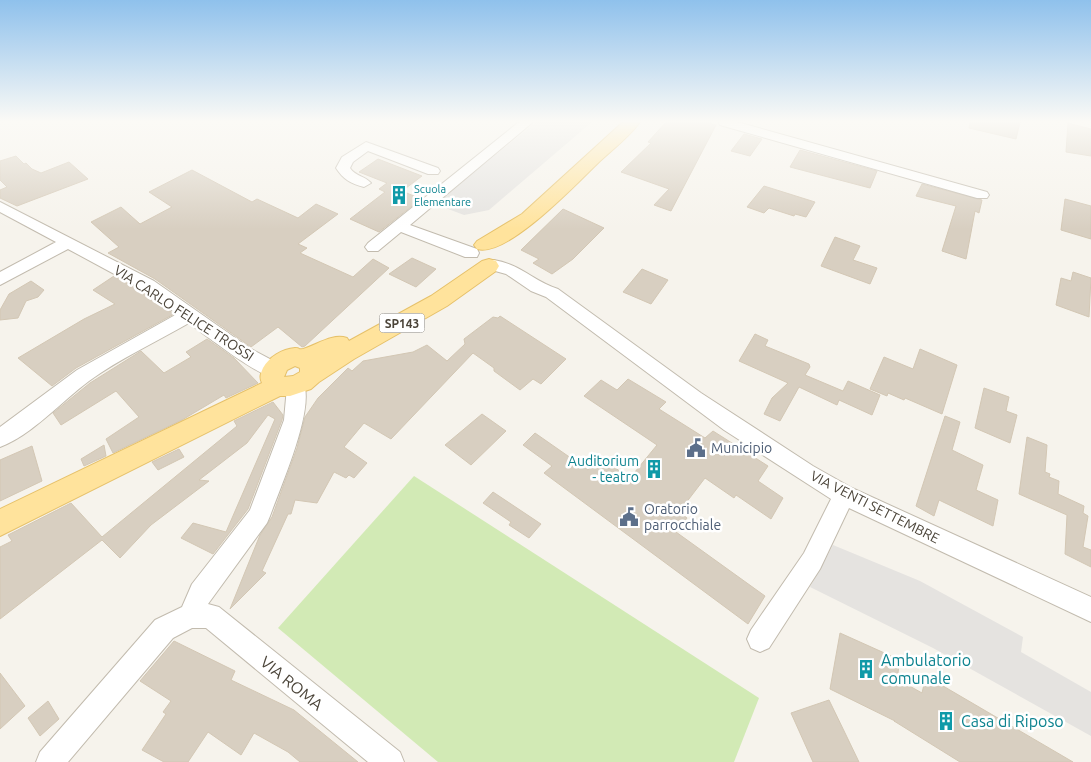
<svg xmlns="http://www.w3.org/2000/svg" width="1091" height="762" font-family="Ubuntu,sans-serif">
	<rect width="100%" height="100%" fill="#f6f3ec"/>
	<polygon fill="#d2eab5" points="414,476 759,698 734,762 438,762 278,628"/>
	<g fill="#e5e3e0">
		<polygon points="536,122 592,122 489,210 464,215 435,204"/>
		<polygon points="833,545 920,581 1023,637 1021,652 1091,692 1091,736 933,648 810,587"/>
	</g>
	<g fill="#d8cfc1" stroke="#d3c7b4">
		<polygon points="666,122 706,122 716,125 671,211 654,205 669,189 621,172 651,143 648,142"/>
		<polygon points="970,122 1020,122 1016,139 969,128"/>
		<polygon points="1068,123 1091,129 1091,156 1066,152"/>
		<polygon points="744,134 762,139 750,156 731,151"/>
		<polygon points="800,150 877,171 870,188 790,167"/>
		<polygon points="16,156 24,164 26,163 32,169 41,173 69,162 88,179 17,206 0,198 0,190 7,187 0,180 0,161"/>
		<polygon points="378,159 422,176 402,191 421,199 379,232 350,219 385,192 379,189 387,183 359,172"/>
		<polygon points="192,170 252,202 257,199 298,218 316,204 338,214 298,244 307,248 300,253 353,277 373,259 389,268 305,346 302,347 278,327 251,347 155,279 108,253 119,247 91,222 121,207 140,224 172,207 149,192"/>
		<polygon points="922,184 982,200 979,213 975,211 966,259 942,251 956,206 916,196"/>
		<polygon points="764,186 815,202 806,217 795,214 794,216 769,208 764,213 747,207"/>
		<polygon points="1065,199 1091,206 1091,239 1061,230"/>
		<polygon points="563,209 604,228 573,259 552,274 533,263 539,259 521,250"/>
		<polygon points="835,237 860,246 853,260 877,268 870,284 821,266"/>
		<polygon points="412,258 436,269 416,287 389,274"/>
		<polygon points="642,269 668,280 651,304 623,292"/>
		<polygon points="1073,272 1091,278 1089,317 1056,305 1061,278 1071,281"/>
		<polygon points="114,276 141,291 174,314 76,368 52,386 18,358 84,319 115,304 93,290"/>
		<polygon points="31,281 44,290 38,297 26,301 18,318 0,320 0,310 9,294"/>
		<polygon points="500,316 566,359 541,384 533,379 520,390 494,371 494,368 473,353 391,439 364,423 344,447 367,463 354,478 349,475 346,478 334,472 317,503 295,500 291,514 288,514 262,571 266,573 230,609 260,535 272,517 297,448 305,417 318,398 348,368 352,371 363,361 413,352 427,345 447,361 465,344 464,339 493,317 498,318"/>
		<polygon points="755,334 768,340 765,346 809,364 810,367 805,375 843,391 848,381 880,395 872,415 839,400 837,405 799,387 780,421 764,414 772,398 788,383 739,361"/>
		<polygon points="207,339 234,358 258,383 226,398 224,395 182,420 113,453 106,439 139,417 116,391 61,425 53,413 90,383 141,351 164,373 191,357 186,352"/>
		<polygon points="920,349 957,365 942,414 905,398 904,400 888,393 887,396 870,389 884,357 913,369"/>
		<polygon points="628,379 666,402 659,409 705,438 713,431 768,466 758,481 783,498 771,519 736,495 734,498 705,478 679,512 687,518 676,532 765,596 748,624 544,473 552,466 523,445 535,433 588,470 599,457 630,478 657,445 584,396 601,380 617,390"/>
		<polygon points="984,388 1009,397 1006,411 1017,415 1010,443 975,428"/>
		<polygon points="273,402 283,415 282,420 248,509 213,554 181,538 193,523 226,532 275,419 268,415 247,443 199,480 209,481 151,525 120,558 102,540 0,619 0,547 12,541 8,535 71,503 102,537 237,426 234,421"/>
		<polygon points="482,414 506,431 471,465 445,445"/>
		<polygon points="945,416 960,422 952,450 983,465 976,490 998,500 993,526 939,500 934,516 916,506"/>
		<polygon points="1027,437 1047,445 1045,472 1050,474 1049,477 1059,481 1058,494 1084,506 1083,513 1088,516 1083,547 1091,550 1091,567 1065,554 1067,515 1019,494"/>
		<polygon points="104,445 106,456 84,466 81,459"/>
		<polygon points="32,446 42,481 0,501 0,460"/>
		<polygon points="179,449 184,457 158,470 152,462"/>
		<polygon points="493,492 541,524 529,538 509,525 511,522 483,503"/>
		<polygon points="840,633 900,660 897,679 922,693 926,676 1073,762 960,762 894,721 895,721 830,689"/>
		<polygon points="174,641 235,671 231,680 294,710 358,762 300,762 288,752 254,733 241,755 208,732 188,762 164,762 142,750 166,714 163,712 171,701 140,681"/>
		<polygon points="0,673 25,706 0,729"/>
		<polygon points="829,700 846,735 859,762 813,762 791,713"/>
		<polygon points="48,701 59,719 40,736 28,718"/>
	</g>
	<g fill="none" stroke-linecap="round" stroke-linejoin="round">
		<g stroke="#c2bbae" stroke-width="2">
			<g id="minor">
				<polygon points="519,122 533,122 410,225 477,249 479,253 477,257 465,257 401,232 378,251 368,251 365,247 368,243"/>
				<polygon points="718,122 737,122 987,192 989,195 987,198 977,198 720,125"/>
				<path d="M366 142 438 168 440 171 438 174H428L368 151 353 162 350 168C355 176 365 176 371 183L364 187C351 184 343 179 336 168L342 157Z"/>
				<path d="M0 202 154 281 251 349 281 365 283 370 281 375C278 376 275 377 273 377 256 375 204 334 189 323 156 342 119 359 89 381 62 401 32 435 0 447V427L77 370 177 314 142 289 68 249 0 285V272L56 242 0 212Z"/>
				<path d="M494 260C522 265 533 281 558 289L701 393 813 466 852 488 1091 597V622L849 508 820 569 769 648 760 652 751 648 747 639 751 630 804 553 831 499 724 430 546 297 531 291 506 274 488 269 486 265 488 261Z"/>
				<path d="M296 379 303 382C316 407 280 488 270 516L267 523 208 604 219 607 400 752 404 762H368L206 628H192L173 638 68 762H36L40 752 155 620 182 607 192 584 250 510 284 420 287 387 289 382Z"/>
			</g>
		</g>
		<g stroke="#e6c16a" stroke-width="2">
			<g id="major">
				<path d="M623 122H640C629 137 612 150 599 162 577 183 507 258 477 249L474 245 477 241 522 214Z"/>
				<path d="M489 259 496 261 499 266 496 271 447 306 354 359 319 382 311 389 290 396H280L0 536V509L262 383C259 377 261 373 263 368 269 357 282 349 295 348 302 348 296 350 303 349 317 345 332 333 347 338L349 341 431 296 482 261ZM295 366 300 368V372L293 376 284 377 287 370Z"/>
			</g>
		</g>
		<use href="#minor" fill="#fff" fill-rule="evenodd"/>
		<use href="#major" fill="#ffe39c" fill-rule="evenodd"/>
	</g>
	<linearGradient id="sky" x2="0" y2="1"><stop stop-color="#8fc1ec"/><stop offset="0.53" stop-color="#fbfaf6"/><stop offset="1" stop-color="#fbfaf6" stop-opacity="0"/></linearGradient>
	<rect width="1091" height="229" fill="url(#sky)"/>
	<defs>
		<g id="building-bare" transform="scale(1.5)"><path d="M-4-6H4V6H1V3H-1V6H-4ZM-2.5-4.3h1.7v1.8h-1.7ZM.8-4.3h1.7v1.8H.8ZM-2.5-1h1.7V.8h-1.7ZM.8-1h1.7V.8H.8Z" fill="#0f9aa8" stroke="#fff" stroke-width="2.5" paint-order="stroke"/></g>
		<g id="civic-bare" transform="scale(1.5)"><path d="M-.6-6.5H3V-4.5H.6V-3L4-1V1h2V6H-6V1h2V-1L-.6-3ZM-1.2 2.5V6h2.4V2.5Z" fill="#5c6f8a" stroke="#fff" stroke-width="2.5" paint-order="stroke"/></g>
	</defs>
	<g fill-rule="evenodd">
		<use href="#building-bare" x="399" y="195"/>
		<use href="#civic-bare" x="696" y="448"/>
		<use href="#building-bare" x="654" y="469"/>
		<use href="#civic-bare" x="629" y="517"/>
		<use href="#building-bare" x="866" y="669"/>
		<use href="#building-bare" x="946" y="721"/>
	</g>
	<g text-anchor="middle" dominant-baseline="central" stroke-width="5" stroke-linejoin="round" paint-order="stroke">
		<g font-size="11" fill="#0d838f" stroke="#fff" text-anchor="start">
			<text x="414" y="189">Scuola<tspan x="414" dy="13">Elementare</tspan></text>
		</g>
		<rect fill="#fff" stroke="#817c74" stroke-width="1" x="379.5" y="313.5" width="45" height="19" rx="4"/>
		<g font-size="12" font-weight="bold" fill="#4b4439">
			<text x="402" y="323">SP143</text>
		</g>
		<g font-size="14" fill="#4b4439" stroke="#fff">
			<text transform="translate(184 313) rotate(33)">VIA CARLO FELICE TROSSI</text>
			<text transform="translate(875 507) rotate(27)">VIA VENTI SETTEMBRE</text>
		</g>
		<g font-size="14" fill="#4e5e75" stroke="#fff" text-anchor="start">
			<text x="711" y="448">Municipio</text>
			<text x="644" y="509">Oratorio<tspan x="644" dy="16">parrocchiale</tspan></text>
		</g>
		<g font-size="14" fill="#0d838f" stroke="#fff" text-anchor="end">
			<text x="639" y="461">Auditorium<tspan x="639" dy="16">- teatro</tspan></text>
		</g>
		<g font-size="16" fill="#0d838f" stroke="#fff" text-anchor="start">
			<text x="881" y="660">Ambulatorio<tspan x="881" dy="18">comunale</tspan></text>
			<text x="961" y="721">Casa di Riposo</text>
		</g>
		<g font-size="16" fill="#4b4439" stroke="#fff">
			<text transform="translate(292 683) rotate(39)">VIA ROMA</text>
		</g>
	</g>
</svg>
